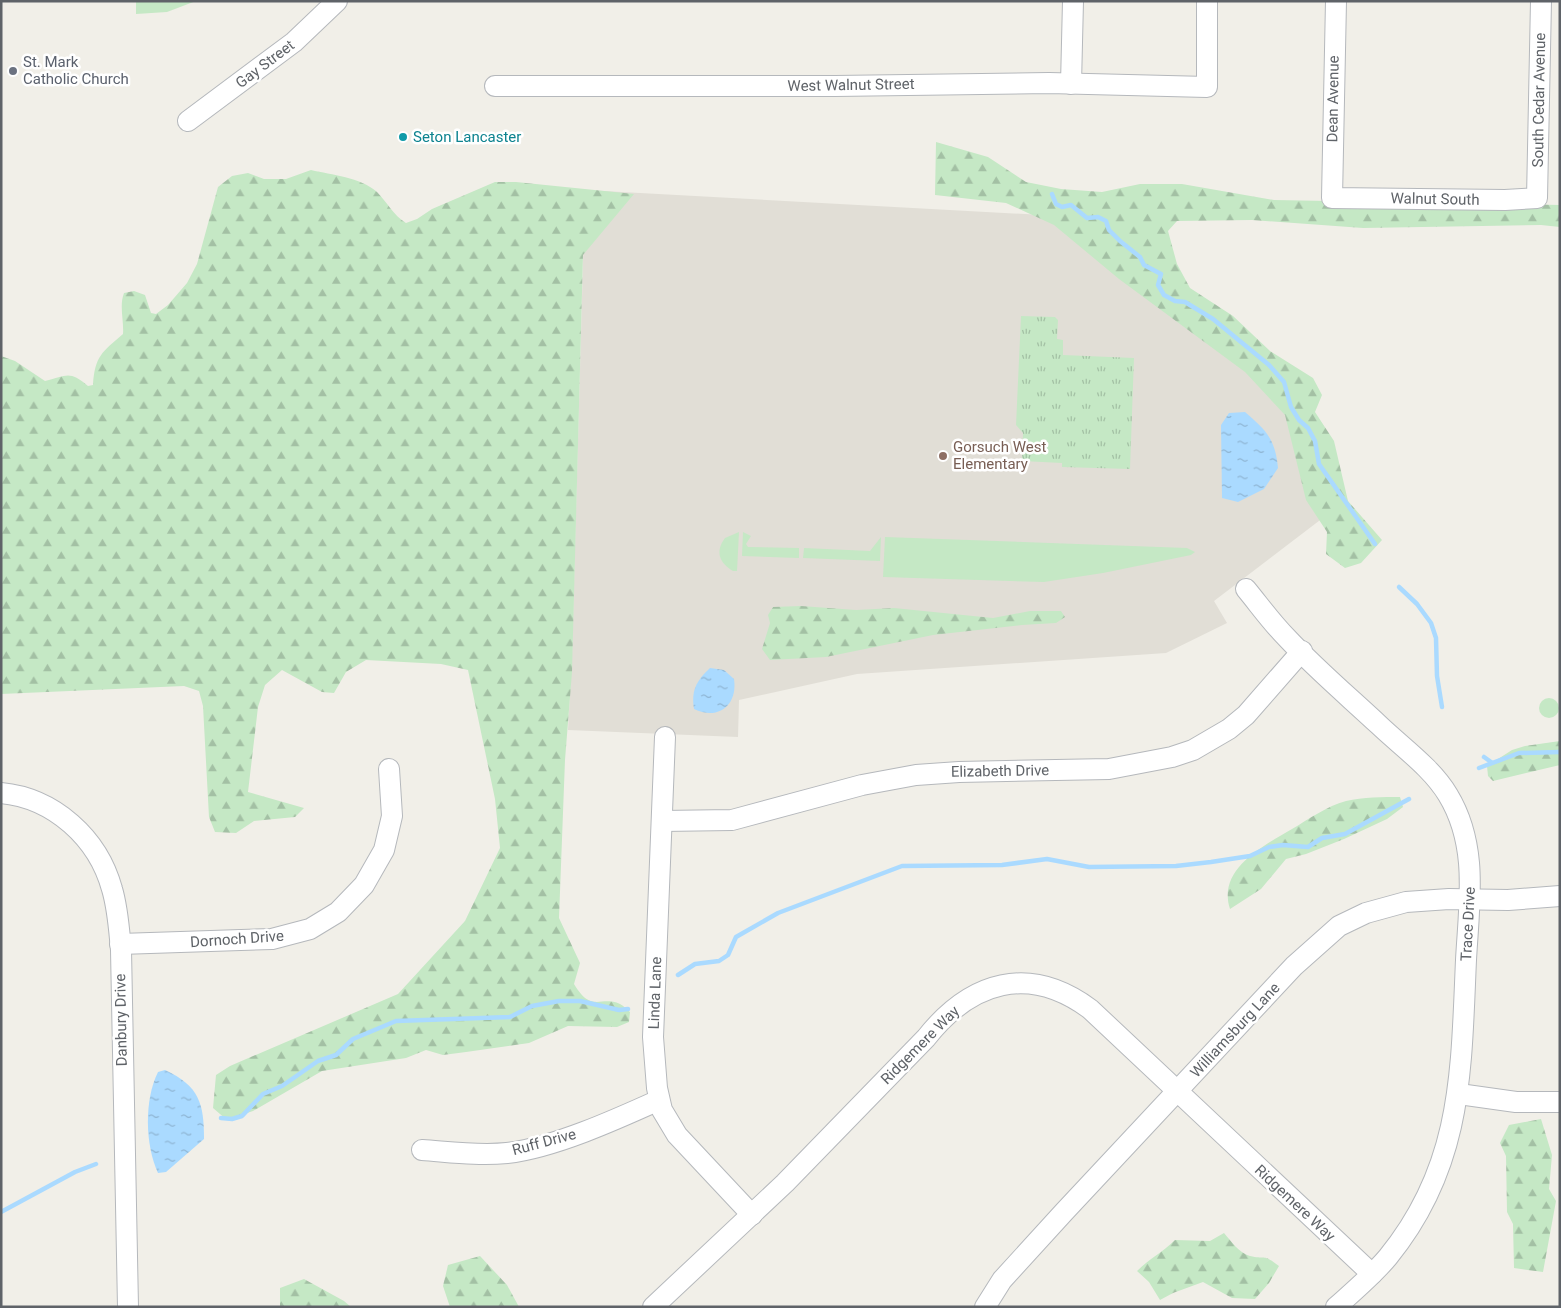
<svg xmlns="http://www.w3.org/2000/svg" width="1561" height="1308" font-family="Roboto,sans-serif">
	<defs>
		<pattern id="forest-firs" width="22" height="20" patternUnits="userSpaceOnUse" patternTransform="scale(1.25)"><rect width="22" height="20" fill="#c5e8c5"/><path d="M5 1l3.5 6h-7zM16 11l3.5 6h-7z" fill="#a3c0a4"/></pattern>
		<pattern id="park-tufts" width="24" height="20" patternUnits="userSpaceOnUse" patternTransform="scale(1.25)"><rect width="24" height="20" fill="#c5e8c5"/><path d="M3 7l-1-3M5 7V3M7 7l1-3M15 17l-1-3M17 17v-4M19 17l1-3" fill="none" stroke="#a3c0a4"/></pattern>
		<pattern id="water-ripples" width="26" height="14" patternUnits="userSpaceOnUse" patternTransform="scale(1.25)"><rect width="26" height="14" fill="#aadaff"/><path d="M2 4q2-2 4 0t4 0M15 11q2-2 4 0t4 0" fill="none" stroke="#8eb4d2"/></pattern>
	</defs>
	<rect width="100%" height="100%" fill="#f1efe8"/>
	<polygon fill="#e1ded6" points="585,190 1061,216 1288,397 1328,514 1214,601 1227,623 1166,653 857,674 739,700 738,737 568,730 572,655"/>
	<g fill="#c5e8c5">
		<polygon points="136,1 196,1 167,12 136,14"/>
		<path d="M739 532 737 571H733C719 563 715 551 725 538Z"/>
		<polygon points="743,532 751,536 746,544 748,547 799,548 799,558 742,556"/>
		<polygon points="881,537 880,561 803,558 804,548 870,551"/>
		<polygon points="885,537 1187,548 1195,552 1191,555 1103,573 1044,582 883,577"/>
		<circle cx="1549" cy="708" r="10"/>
	</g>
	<g fill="url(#forest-firs)">
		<polygon points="936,142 988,157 1026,182 1061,189 1102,192 1140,184 1182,184 1274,200 1560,205 1560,227 1541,225 1363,228 1252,220 1177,221 1168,231 1177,264 1190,288 1233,316 1270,351 1313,378 1322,395 1315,412 1334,441 1348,501 1382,540 1361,563 1345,568 1326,554 1327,532 1306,500 1285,415 1245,372 1119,279 1054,225 1006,203 935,195"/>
		<path d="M311 170C332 175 360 177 377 192 387 202 393 215 406 223L417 219 432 209 495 182H516L634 194 583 255 572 672 565 760 559 918 580 963 574 984C592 1014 600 995 620 1004 624 1006 627 1010 630 1012L629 1022 617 1027 568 1026 529 1043 466 1052 443 1055 426 1050 406 1058 322 1071 253 1111 227 1120 213 1108 216 1075 230 1066 398 994 465 921 500 848 495 799 468 670 441 664 366 660 346 672 334 693 322 692 282 670 265 685 258 707 248 792 304 808 295 817 254 821 236 833 215 832 209 817 203 706 199 691 184 686 1 694V356L15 361 45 381C67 376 69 370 88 386L93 385C95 356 102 352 123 334 124 320 119 306 124 293L134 291 145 295 151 313 156 314 168 305 187 283 197 264 218 187 232 176 248 173 264 179H286Z"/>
		<polygon points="801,606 856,610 894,608 993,618 1030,611 1061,611 1065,617 1056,623 1022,625 933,635 826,657 770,660 762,649 770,623 768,615 773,607"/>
		<polygon points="1560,741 1560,765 1493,781 1488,776 1487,766 1512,750 1525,746"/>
		<path d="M1400 797 1403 807 1387 819 1344 839 1306 854 1286 859 1261 889 1230 909C1217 869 1263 846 1292 829 1309 819 1327 806 1346 801 1363 797 1383 797 1400 797Z"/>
		<polygon points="1541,1119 1552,1155 1549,1189 1556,1201 1543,1272 1514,1268 1513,1224 1507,1212 1506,1156 1500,1143 1509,1125"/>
		<path d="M1224 1233C1231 1241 1239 1253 1250 1256 1267 1260 1262 1253 1279 1266L1269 1283 1255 1299 1232 1298 1203 1282 1173 1293 1160 1300 1149 1282 1137 1271C1149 1259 1163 1252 1175 1240L1210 1241Z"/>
		<polygon points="480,1256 507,1285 519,1307 450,1307 443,1286 448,1265"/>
		<polygon points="304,1279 344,1301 351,1307 280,1307 280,1288"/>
	</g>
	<polygon fill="url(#park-tufts)" points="1021,316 1055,317 1058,320 1057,339 1063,340 1063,355 1134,358 1130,469 1062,467 1062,463 1022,461 1023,433 1016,425"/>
	<g fill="url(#water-ripples)">
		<path d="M1245 412C1267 431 1275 439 1278 468L1264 489 1238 502 1222 498 1221 425 1229 413Z"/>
		<path d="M710 668 724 670 734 679C738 705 718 721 694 709 691 691 696 681 710 668Z"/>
		<path d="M165 1070C199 1086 204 1103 204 1139L166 1172 158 1173C145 1145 144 1100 158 1072Z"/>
	</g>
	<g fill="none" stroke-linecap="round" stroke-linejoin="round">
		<g stroke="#aadaff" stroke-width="4.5">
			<polyline points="1052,194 1056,204 1062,207 1071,205 1087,218 1098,217 1106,221 1109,230 1120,241 1140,257 1144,265 1161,274 1158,285 1164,295 1175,301 1185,302 1213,319 1269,365 1284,382 1291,407 1299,420 1308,428 1315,441 1319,464 1375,544"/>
			<polyline points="1399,587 1417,604 1431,623 1436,638 1437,676 1442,707"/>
			<polyline points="1484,757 1491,762"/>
			<polyline points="1479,768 1519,753 1560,752"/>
			<polyline points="678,975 695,964 719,961 728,955 736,937 778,913 902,866 1002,865 1047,859 1089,867 1176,866 1211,862 1250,856 1269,847 1283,845 1308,847 1322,838 1345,834 1409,799"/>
			<polyline points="221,1118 232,1119 242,1116 263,1094 282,1086 318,1061 336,1055 353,1039 396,1021 510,1017 532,1006 559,1001 580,1001 619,1010 628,1009"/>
			<polyline points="1,1212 75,1172 96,1164"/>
		</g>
		<g stroke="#b5b8bc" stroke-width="22">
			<g id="minor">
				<polyline points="1336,1 1332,198 1505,200 1537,198 1541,1"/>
				<polyline points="1071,84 1073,1"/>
				<polyline points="495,86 835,86 1049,83 1207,87 1207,1"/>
				<polyline points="188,121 294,42 337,1"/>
				<path d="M1246 589C1260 606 1272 623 1287 638 1316 669 1349 697 1379 725 1402 747 1432 768 1448 795 1479 846 1469 903 1466 960 1461 1071 1463 1165 1388 1257 1373 1275 1354 1291 1336 1307"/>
				<polyline points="665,737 653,1037 657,1088 662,1110 677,1135 752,1215"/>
				<path d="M1 793C54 798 98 838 112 889 118 909 119 929 121 950L128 1307"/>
				<polyline points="662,821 732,820 862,785 916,775 959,772 1109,769 1172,757 1193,750 1229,729 1246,715 1302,651"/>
				<polyline points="120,944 272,939 310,929 338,912 364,885 384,850 392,816 389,769"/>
				<polyline points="1459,1094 1516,1102 1560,1102"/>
				<path d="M422 1150C450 1152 479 1156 507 1153 553 1148 617 1119 659 1100"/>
				<path d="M653 1307 785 1183 926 1038C971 981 1029 964 1090 1009L1372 1274"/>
				<polyline points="985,1307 1002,1280 1064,1212 1294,966 1339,926 1366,913 1406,902 1449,899 1508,900 1560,896"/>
			</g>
		</g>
		<use href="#minor" stroke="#fff" stroke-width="20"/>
	</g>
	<circle fill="#6b7280" stroke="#fff" stroke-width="2" cx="13" cy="71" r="5"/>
	<circle fill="#0f9aa8" stroke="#fff" stroke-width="2" cx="403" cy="137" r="5"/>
	<circle fill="#8d6e63" stroke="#fff" stroke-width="2" cx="943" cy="456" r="5"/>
	<g text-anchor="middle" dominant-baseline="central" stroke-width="5" stroke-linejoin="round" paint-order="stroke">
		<g font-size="15" fill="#5b616d" stroke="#fff" text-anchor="start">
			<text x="23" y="62">St. Mark<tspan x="23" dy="17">Catholic Church</tspan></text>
		</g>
		<g font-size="15" fill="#5f6368" stroke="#fff">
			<text transform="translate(265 64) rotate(-37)">Gay Street</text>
			<text transform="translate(851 85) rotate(-1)">West Walnut Street</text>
			<text transform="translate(1333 99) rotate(-89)">Dean Avenue</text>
			<text transform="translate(1539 100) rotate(-89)">South Cedar Avenue</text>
			<text transform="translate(1435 199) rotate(1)">Walnut South</text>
			<text transform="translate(1000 771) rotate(-1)">Elizabeth Drive</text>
			<text transform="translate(1468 924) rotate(-87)">Trace Drive</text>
			<text transform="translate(237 939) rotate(-4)">Dornoch Drive</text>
			<text transform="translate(655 993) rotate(-88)">Linda Lane</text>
			<text transform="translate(121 1020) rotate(-91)">Danbury Drive</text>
			<text transform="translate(1235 1030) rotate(-47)">Williamsburg Lane</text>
			<text transform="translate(920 1045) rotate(-45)">Ridgemere Way</text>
			<text transform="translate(544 1142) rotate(-15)">Ruff Drive</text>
			<text transform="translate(1295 1203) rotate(43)">Ridgemere Way</text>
		</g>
		<g font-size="15" fill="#0d838f" stroke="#fff" text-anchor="start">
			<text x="413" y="137">Seton Lancaster</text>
		</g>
		<g font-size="15" fill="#785e54" stroke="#fff" text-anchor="start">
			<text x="953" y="447">Gorsuch West<tspan x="953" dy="17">Elementary</tspan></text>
		</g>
	</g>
	<rect width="1561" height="1308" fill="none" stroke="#5f6368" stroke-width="5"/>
</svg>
